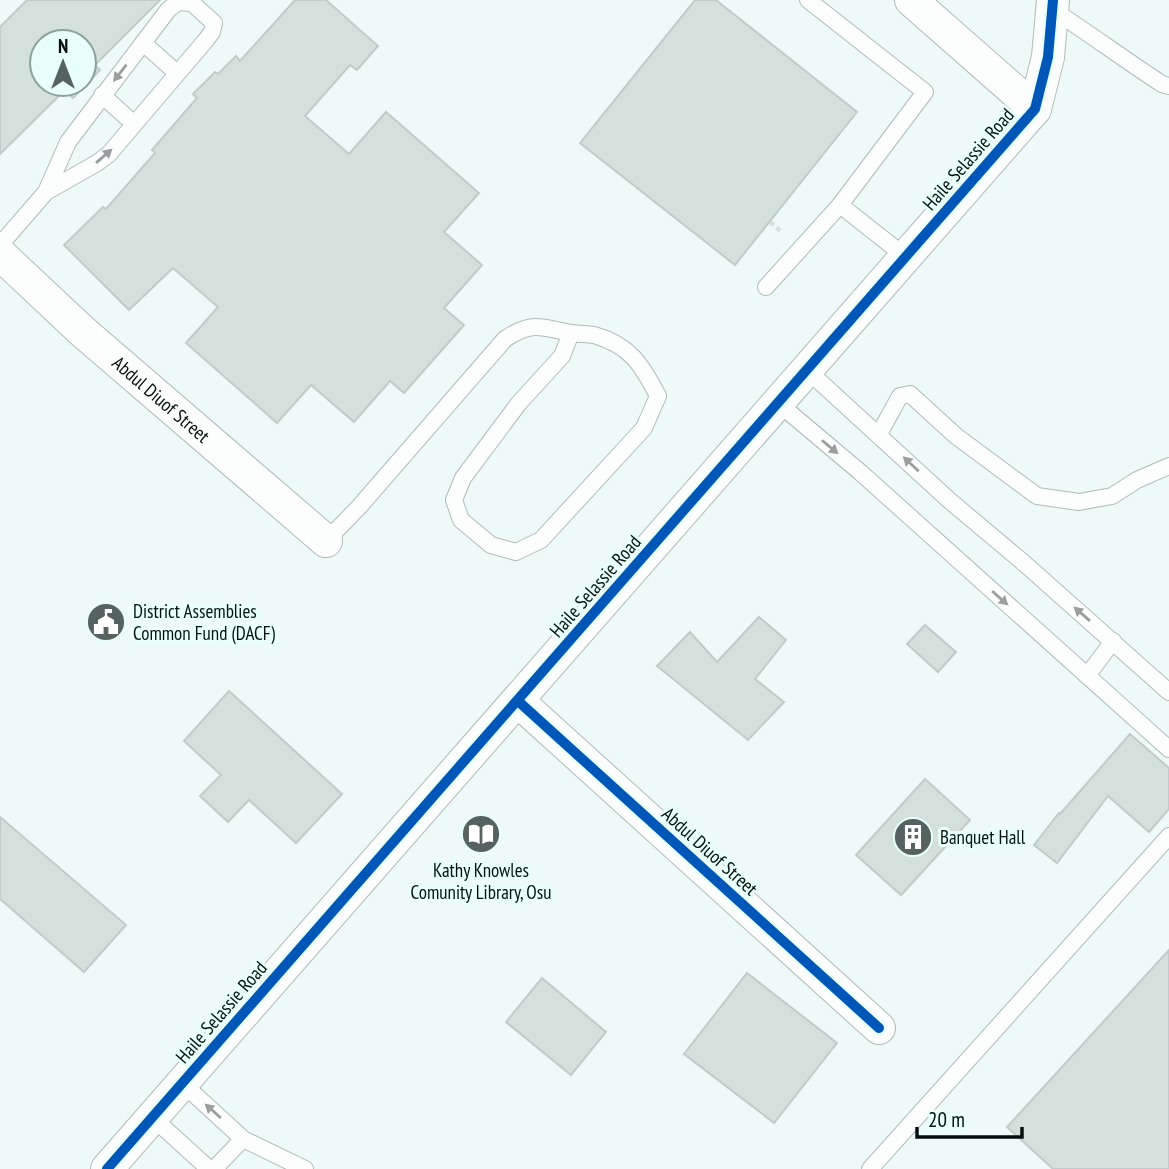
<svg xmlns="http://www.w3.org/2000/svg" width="1169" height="1169" font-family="'PT Sans Narrow',sans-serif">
	<rect width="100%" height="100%" fill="#eefaf7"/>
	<g fill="#d3e0dc" stroke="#c0ccc9" stroke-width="2" fill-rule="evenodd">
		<path d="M27 0H160L95 65 100 70 73 98 65 90 0 154V27ZM42 42H84V84H42Z"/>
		<polygon points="295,0 326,0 378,46 357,70 350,65 305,116 349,154 386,112 479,193 444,232 482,265 444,308 464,325 404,393 390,381 354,422 311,385 277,423 186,343 218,307 173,268 129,310 64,245 103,207 106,209 155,153 152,150 197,98 193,94 215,72 218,74 236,56 240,61"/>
		<polygon points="695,0 716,0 857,112 735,265 580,143"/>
		<polygon points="759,617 786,640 755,679 784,702 748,740 657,666 690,632 717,662"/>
		<polygon points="925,625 956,652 938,672 907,644"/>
		<polygon points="229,691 342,794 296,843 249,800 228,822 200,796 221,775 184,741"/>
		<polygon points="1130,734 1169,768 1169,809 1149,832 1108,796 1057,863 1034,845 1059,813 1060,814"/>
		<polygon points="925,779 970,820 901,895 856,855"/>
		<polygon points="0,817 126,925 84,972 0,899"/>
		<polygon points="1169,950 1169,1169 1053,1169 1007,1127"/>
		<polygon points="747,973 837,1043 774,1123 684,1054"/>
		<polygon points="542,978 606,1032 571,1075 506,1022"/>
	</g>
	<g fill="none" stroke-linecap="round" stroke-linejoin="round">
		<g stroke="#afbbb8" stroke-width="18">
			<g id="lane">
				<polyline points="808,0 925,92 840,205 906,257"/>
				<path d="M1053 10C1090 34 1125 60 1162 84L1169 86"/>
				<polyline points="143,43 177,73"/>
				<polyline points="102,95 134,124"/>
				<polyline points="0,245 46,192 68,142 168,10 178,2 192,3 214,23 212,32 206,40 109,154 97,163 46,192"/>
				<polyline points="766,287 840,205"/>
				<polyline points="807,370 950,501 1025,564 1169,692"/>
				<polyline points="778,403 860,472 1169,749"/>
				<polyline points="879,434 900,396 910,394 956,436 1037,496 1079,502 1112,496 1137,480 1169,466"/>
				<path d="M326 541 359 507 505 339C533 320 542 328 572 333 579 334 587 334 594 335 630 345 642 365 658 396L644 428 541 540 516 552 491 545 461 520 454 500 463 478 519 403 562 356 571 333"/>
				<polyline points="1087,676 1113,641"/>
				<polyline points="182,1083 243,1139 305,1169"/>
				<polyline points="152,1117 209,1169"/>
				<polyline points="214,1169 243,1139"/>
				<polyline points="870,1169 1169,836"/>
			</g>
		</g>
		<g stroke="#afbbb8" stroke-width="34">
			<g id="street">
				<polyline points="911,0 1035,109"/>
				<path id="s1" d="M0 254 82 331 326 541"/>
				<polyline points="518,701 879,1028"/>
				<polyline points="107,1169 1035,109 1048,57 1053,0"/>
			</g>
		</g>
		<polyline stroke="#dadfde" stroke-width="4.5" stroke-dasharray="5 3.5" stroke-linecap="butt" points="770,222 782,232"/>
		<use href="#lane" stroke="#fcfefe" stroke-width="16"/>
		<use href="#street" stroke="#fcfefe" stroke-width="32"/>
		<g stroke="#e9fff9" stroke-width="15">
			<g id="cycleway">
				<polyline points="518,701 879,1028"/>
				<polyline points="107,1169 1035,109 1048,57 1053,0"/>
			</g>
		</g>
		<use href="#cycleway" stroke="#0057b8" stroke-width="10"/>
	</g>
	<defs><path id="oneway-solid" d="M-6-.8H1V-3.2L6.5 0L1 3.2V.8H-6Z" transform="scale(1.75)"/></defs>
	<g fill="#999f9e">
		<use href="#oneway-solid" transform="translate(120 73) rotate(128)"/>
		<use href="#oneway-solid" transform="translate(104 156) rotate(-41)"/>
		<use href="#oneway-solid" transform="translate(830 447) rotate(40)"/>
		<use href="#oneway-solid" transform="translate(911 464) rotate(-137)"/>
		<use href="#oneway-solid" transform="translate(1000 598) rotate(42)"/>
		<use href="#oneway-solid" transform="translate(1082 614) rotate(-139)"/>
		<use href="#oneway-solid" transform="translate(213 1111) rotate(-138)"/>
	</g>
	<defs>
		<g id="civic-disc" transform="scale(2.0125)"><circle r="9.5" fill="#566260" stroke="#e9fff9"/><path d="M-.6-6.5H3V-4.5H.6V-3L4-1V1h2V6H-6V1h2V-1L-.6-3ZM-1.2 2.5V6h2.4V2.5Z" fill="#fff"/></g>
		<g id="library-disc" transform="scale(2.0125)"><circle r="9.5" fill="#566260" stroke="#e9fff9"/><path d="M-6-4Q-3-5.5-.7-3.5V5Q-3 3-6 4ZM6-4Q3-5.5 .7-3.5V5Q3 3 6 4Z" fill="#fff"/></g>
		<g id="building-disc" transform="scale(2.0125)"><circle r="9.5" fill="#566260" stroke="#e9fff9"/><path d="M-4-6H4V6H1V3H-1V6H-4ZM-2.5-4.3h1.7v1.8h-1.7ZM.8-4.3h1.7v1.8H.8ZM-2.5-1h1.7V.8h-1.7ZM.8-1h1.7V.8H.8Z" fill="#fff"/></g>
	</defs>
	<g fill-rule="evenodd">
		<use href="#civic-disc" x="106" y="622"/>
		<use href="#library-disc" x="481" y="834"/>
		<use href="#building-disc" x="913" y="837"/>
	</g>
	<g text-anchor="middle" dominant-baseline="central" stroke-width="6" stroke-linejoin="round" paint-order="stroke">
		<g font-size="19" fill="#04100e" stroke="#e9fff9">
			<text transform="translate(968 159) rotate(-49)">Haile Selassie Road</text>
			<text stroke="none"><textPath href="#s1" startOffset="217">Abdul Diuof Street</textPath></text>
			<text transform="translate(595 586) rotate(-49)">Haile Selassie Road</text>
			<text transform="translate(710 851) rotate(42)">Abdul Diuof Street</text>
			<text transform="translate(221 1012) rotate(-49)">Haile Selassie Road</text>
		</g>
		<g font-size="19" fill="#04100e" stroke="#e9fff9" text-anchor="start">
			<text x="133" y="611">District Assemblies<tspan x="133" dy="22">Common Fund (DACF)</tspan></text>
			<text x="940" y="837">Banquet Hall</text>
			<text x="481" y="870" text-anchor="middle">Kathy Knowles<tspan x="481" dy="22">Comunity Library, Osu</tspan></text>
		</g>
	</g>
	<g transform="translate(63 63)"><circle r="33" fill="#e9fff9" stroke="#8d9f9b" stroke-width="2"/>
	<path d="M0-5L12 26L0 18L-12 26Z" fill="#566260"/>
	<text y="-10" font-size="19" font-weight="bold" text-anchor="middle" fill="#04100e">N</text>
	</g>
	<path d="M917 1127v10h105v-10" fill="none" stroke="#04100e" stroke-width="3.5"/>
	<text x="928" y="1127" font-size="21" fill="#04100e" stroke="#e9fff9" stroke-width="5" paint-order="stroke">20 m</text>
</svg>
